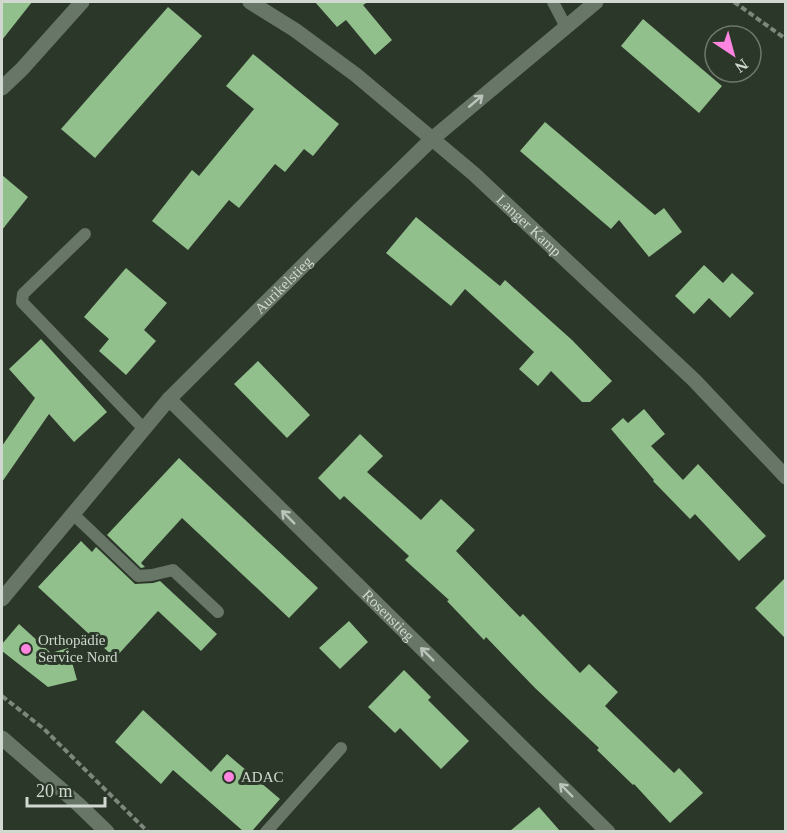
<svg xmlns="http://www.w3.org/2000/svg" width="787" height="833" font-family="'Times New Roman',serif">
	<rect width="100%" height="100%" fill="#2b3729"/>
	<g fill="#92c08d">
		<polygon points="2,2 32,2 2,40"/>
		<polygon points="315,2 368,2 363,5 392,40 375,55 346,20 337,27"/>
		<polygon points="168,7 202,36 95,158 61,129"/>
		<polygon points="643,19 722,86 699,113 621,46"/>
		<polygon points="253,54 339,124 313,156 304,149 285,172 275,164 239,208 229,200 188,250 152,221 192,170 199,176 254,109 226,86"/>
		<polygon points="545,122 655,215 664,208 682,232 649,257 619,220 611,229 520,151"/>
		<polygon points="2,175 28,197 2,230"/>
		<polygon points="416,217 500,286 505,280 572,340 612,381 590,402 582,402 551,371 538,386 519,369 534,352 465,289 451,306 386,253"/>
		<polygon points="704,265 723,283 732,273 754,293 730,318 709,298 694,314 675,296"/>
		<polygon points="126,268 167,303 144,330 156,341 126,375 99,351 109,339 84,317"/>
		<polygon points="41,339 107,412 74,442 49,414 2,482 2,446 35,398 9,369"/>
		<polygon points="258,361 310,415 287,438 234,384"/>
		<polygon points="644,409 665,434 651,446 683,480 698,464 766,536 739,561 695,514 690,519 653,481 654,480 611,429 623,418 628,423"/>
		<polygon points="360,434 383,456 367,472 421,520 441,499 475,530 456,551 520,617 523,614 580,673 589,664 618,692 605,706 674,773 679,768 703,793 670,823 634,784 633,785 597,750 599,748 535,688 486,637 484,640 447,601 449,600 405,560 409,556 344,496 340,500 318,478"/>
		<polygon points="179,458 318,588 289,618 182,518 141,563 145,567 141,568 107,535"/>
		<polygon points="81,541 92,552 96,547 135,584 153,583 160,581 217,634 201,651 158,611 115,658 38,587"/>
		<polygon points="786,577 786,639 755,608"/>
		<polygon points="349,621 368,642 340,669 319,648"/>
		<polygon points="19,624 51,653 68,648 77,680 48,687 2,651 2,644"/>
		<polygon points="404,670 431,697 428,700 469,741 441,769 400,728 395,733 368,707"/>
		<polygon points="143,710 211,772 227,754 280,799 252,831 243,831 173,770 161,784 115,742"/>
		<polygon points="539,807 560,831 510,831"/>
	</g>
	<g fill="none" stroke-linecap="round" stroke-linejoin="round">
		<g stroke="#7d877b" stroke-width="4" stroke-dasharray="6 3" stroke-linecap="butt">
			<polyline points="734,2 786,39"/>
			<polyline points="2,696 44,729 148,832"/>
		</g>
		<g stroke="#677666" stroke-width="12">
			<polyline points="553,2 566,27"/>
			<polyline points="85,234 23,294 22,302 144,429"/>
			<polyline points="73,514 138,576 152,575 173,570 218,612"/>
			<polyline points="266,832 341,748"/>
		</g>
		<g stroke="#677666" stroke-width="15">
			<path id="s1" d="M250 2 295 30 356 75 474 174 694 380 786 477"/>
			<polyline points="2,88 22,69 82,2"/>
			<path id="s2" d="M169 399 608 832"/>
			<path id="s3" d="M2 599 169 399 362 207 432 139 596 2"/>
		</g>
		<polyline stroke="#677666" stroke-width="15" points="2,738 78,804 107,832"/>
	</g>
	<defs><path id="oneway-shaft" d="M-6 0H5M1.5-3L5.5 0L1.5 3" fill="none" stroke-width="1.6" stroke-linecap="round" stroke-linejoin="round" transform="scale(1.5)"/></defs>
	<g stroke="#bbc4ba">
		<use href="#oneway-shaft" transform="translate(476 101) rotate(-40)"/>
		<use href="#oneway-shaft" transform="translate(288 517) rotate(-135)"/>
		<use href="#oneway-shaft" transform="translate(427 654) rotate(-135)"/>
		<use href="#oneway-shaft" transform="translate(566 790) rotate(-135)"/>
	</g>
	<g fill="#fe85e0" stroke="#2b3729" stroke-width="2">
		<circle cx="26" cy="649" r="6"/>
		<circle cx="229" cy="777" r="6"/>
	</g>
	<g text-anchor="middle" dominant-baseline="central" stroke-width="6" stroke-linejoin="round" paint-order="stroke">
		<g font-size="15" fill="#d0d8cf" stroke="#2b3729">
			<text stroke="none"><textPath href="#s1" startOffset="358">Langer Kamp</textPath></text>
			<text stroke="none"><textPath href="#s3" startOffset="422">Aurikelstieg</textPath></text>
			<text stroke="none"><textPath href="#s2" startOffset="308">Rosenstieg</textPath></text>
		</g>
		<g font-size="15" fill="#d0d8cf" stroke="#2b3729" text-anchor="start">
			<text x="38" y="640">Orthopädie<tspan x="38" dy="17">Service Nord</tspan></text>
			<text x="241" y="777">ADAC</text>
		</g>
	</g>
	<rect width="787" height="833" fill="none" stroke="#d0d8cf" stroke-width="6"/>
	<g transform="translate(733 54) rotate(144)"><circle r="28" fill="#2b3729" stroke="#6d776b" stroke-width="1.5"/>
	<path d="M0-4.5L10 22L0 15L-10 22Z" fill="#fe85e0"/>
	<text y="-9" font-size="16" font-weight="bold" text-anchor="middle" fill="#d0d8cf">N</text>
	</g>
	<path d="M27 797v9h78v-9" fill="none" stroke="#d0d8cf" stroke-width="3"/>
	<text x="36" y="797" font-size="18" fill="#d0d8cf" stroke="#2b3729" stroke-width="4.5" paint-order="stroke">20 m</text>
</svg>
